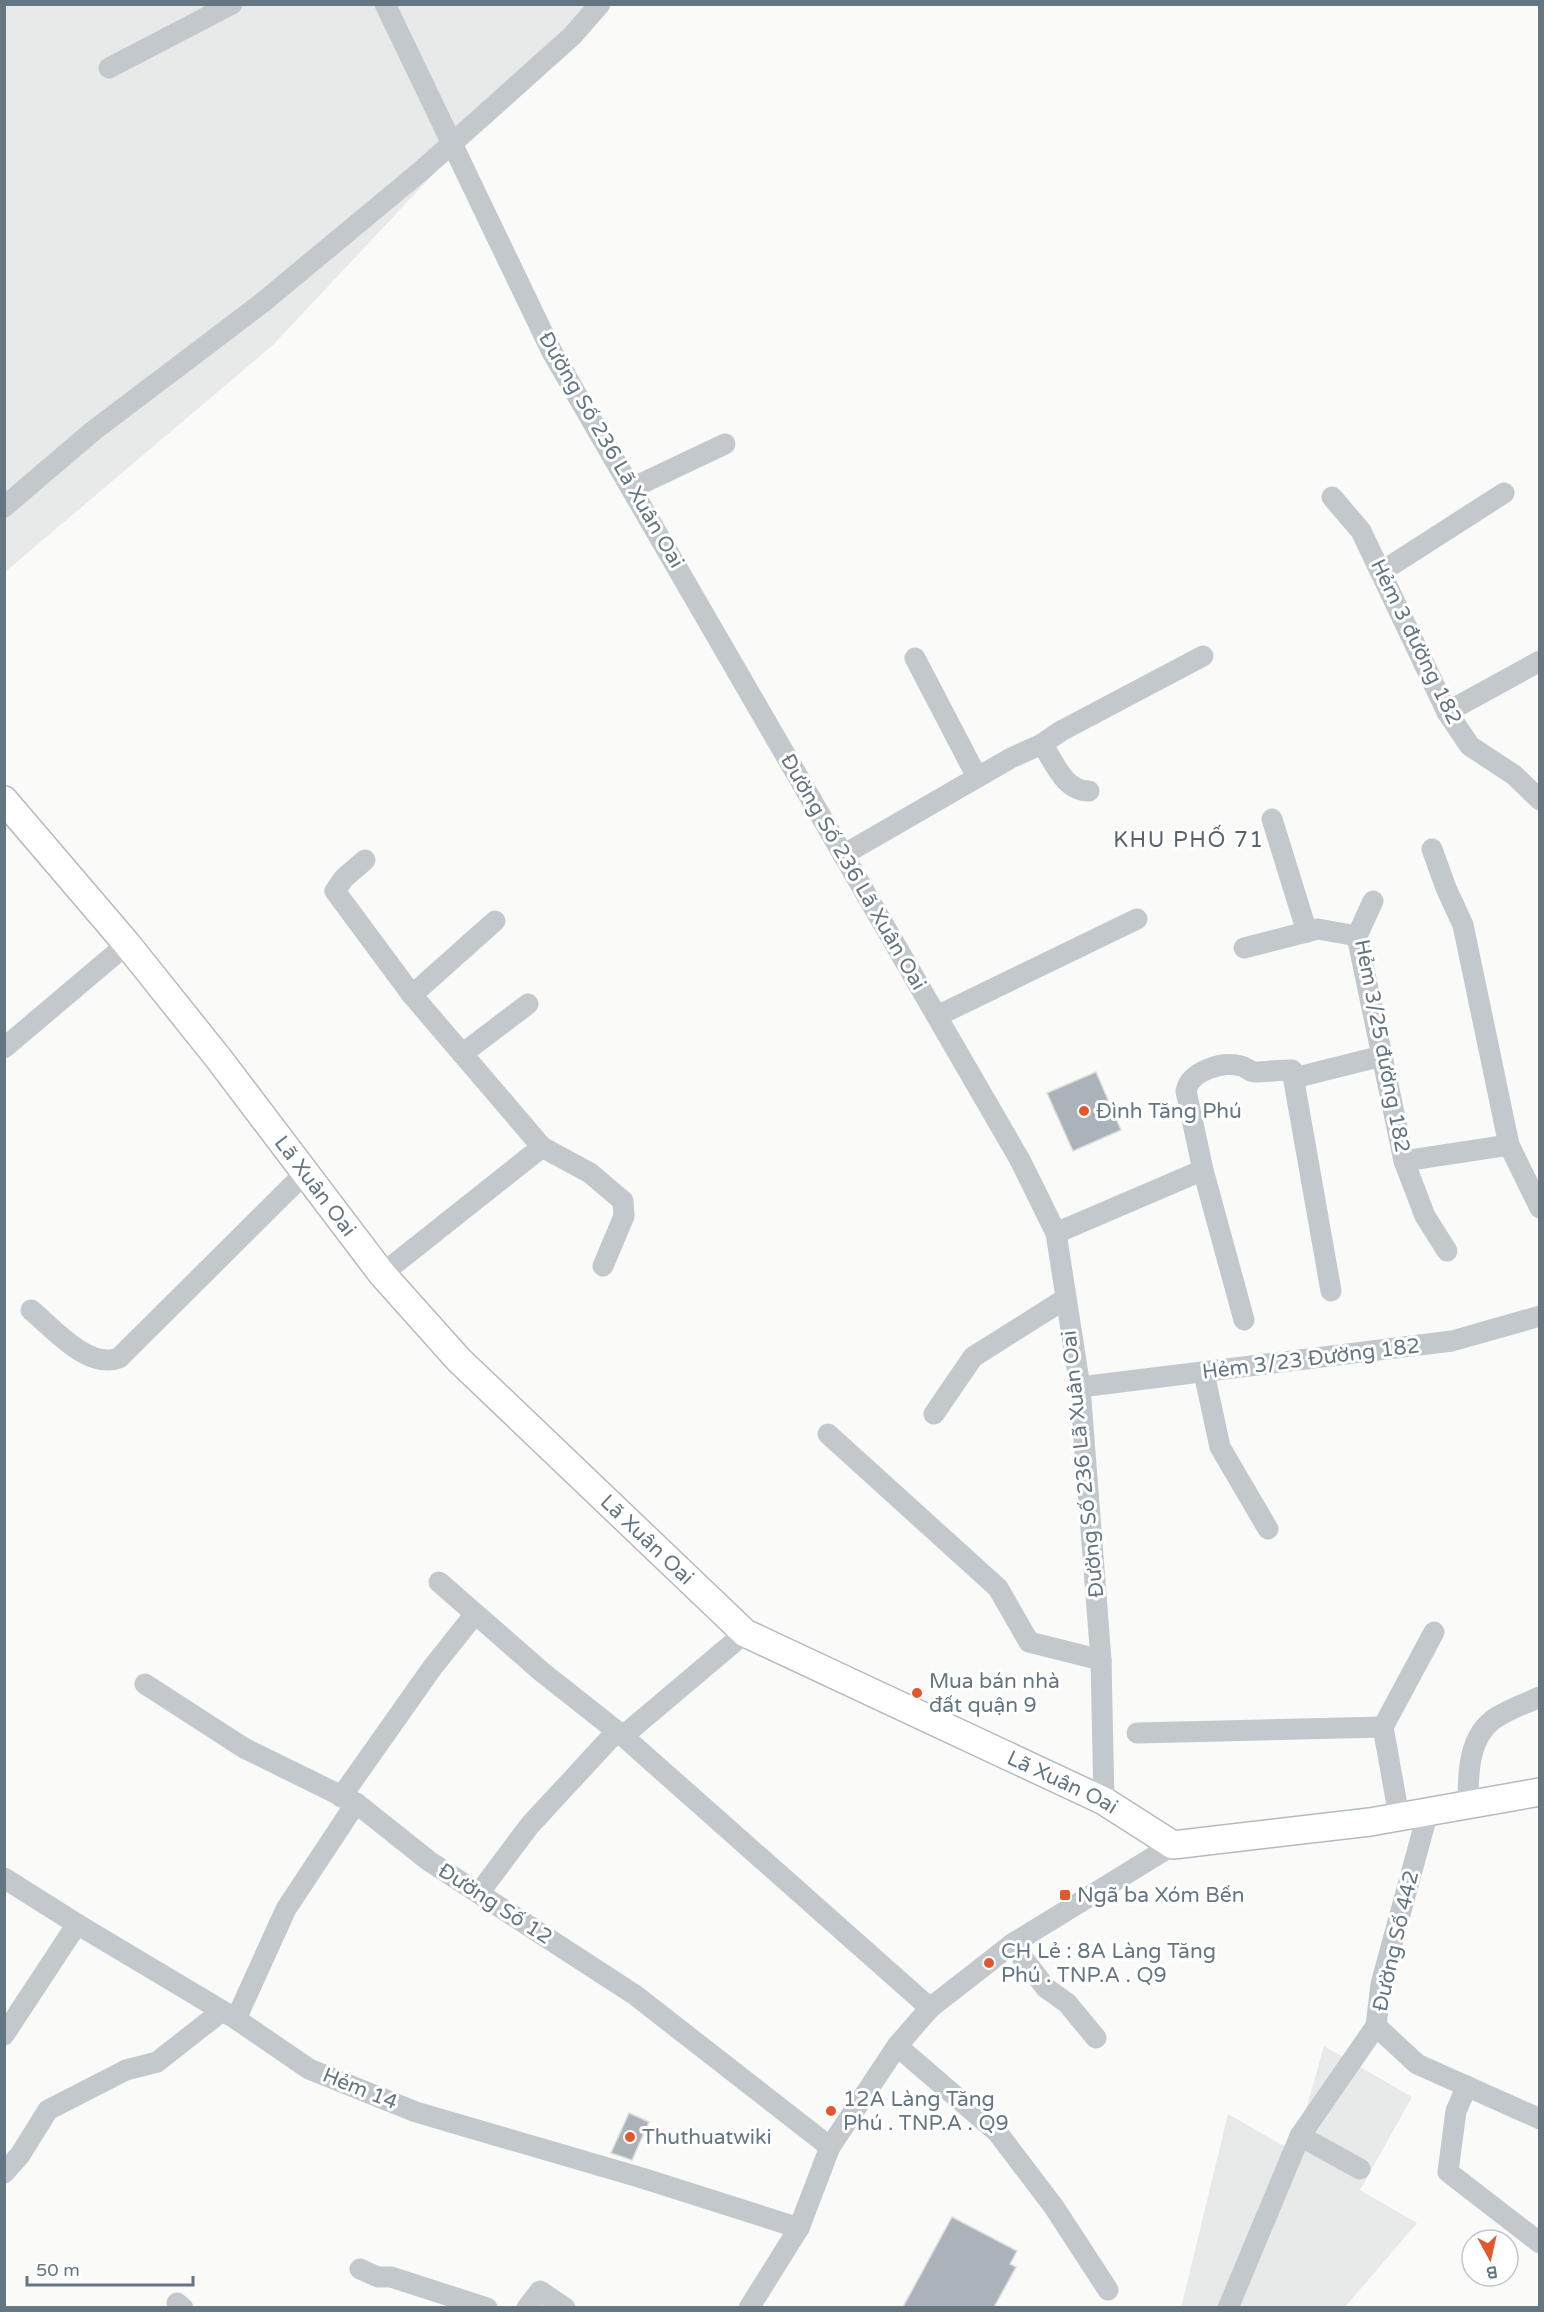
<svg xmlns="http://www.w3.org/2000/svg" width="1544" height="2312" font-family="'Varela Round',sans-serif">
	<rect width="100%" height="100%" fill="#fafaf8"/>
	<g fill="#e8e9e9">
		<polygon points="5,5 592,5 273,345 5,572"/>
		<polygon points="1324,2046 1412,2097 1360,2190 1417,2223 1345,2307 1181,2308 1228,2114 1294,2152"/>
	</g>
	<g fill="#aab3b9" stroke="#dcdcda" stroke-width="1.5">
		<polygon points="1096,1072 1121,1130 1073,1151 1047,1093"/>
		<polygon points="629,2113 649,2122 632,2160 611,2153"/>
		<polygon points="952,2217 1017,2251 1010,2264 1016,2267 994,2307 903,2307"/>
	</g>
	<g fill="none" stroke-linecap="round" stroke-linejoin="round">
		<g stroke="#b5babe" stroke-width="30">
			<g id="major">
				<path id="s1" d="M4 800 127 944 219 1059 382 1274 459 1360 745 1633 1104 1801 1173 1845 1370 1822 1540 1792"/>
			</g>
		</g>
		<g stroke="#c3c8cc" stroke-width="21">
			<polyline points="385,4 552,352 1020,1160 1056,1233 1080,1387 1101,1660 1104,1801"/>
			<polyline points="109,68 232,4"/>
			<polyline points="485,114 572,36 600,4"/>
			<polyline points="632,488 725,444"/>
			<polyline points="1332,497 1361,531 1447,712 1470,746 1514,775 1540,800"/>
			<polyline points="4,507 93,431 262,303 421,171"/>
			<polyline points="1381,572 1504,493"/>
			<polyline points="915,658 977,777"/>
			<polyline points="1447,712 1540,661"/>
			<polyline points="1042,744 1061,731 1203,656"/>
			<polyline points="1272,819 1307,932"/>
			<polyline points="1432,849 1446,888 1463,925 1509,1145 1540,1208"/>
			<path d="M843 855 1011 758 1042 744C1055 763 1064 791 1089 791"/>
			<polyline points="365,860 344,878 335,891 412,995"/>
			<polyline points="1373,901 1357,936 1404,1161 1509,1145"/>
			<polyline points="1244,948 1318,929 1357,936"/>
			<polyline points="937,1016 1137,919"/>
			<polyline points="4,1048 127,944"/>
			<polyline points="462,1054 528,1004"/>
			<polyline points="1294,1078 1382,1056"/>
			<polyline points="542,1147 590,1173 623,1201 624,1216 603,1266"/>
			<polyline points="1404,1161 1425,1216 1447,1251"/>
			<polyline points="1056,1233 1203,1170"/>
			<polyline points="382,1274 542,1147 412,995 495,921"/>
			<path d="M31 1310C53 1328 88 1370 119 1358L304 1174"/>
			<path d="M1244 1320 1203 1170 1186 1091C1190 1071 1222 1061 1241 1066 1246 1067 1248 1071 1254 1072 1266 1072 1279 1070 1292 1070L1331 1291"/>
			<polyline points="1204,1373 1220,1447 1268,1529"/>
			<polyline points="1080,1387 1452,1341 1540,1316"/>
			<polyline points="934,1414 973,1357 1065,1299"/>
			<polyline points="828,1434 998,1588 1029,1642 1101,1660"/>
			<polyline points="439,1582 542,1672 623,1736 930,2008"/>
			<polyline points="145,1684 244,1748 356,1803 429,1861 635,1995 830,2147"/>
			<polyline points="1137,1733 1383,1727"/>
			<polyline points="623,1736 745,1633"/>
			<polyline points="341,1797 432,1668 475,1614"/>
			<path d="M1468 1803C1468 1774 1468 1735 1497 1717 1510 1709 1526 1703 1540 1697"/>
			<polyline points="1428,1812 1381,1984 1376,2026 1417,2064 1540,2119"/>
			<polyline points="1399,1816 1383,1727 1434,1632"/>
			<polyline points="4,1878 77,1924"/>
			<polyline points="479,1893 530,1825 617,1731"/>
			<polyline points="1012,1944 1046,1988 1067,2003 1096,2038"/>
			<polyline points="236,2019 286,1909 356,1803"/>
			<polyline points="4,2035 77,1924 236,2019 309,2069 416,2112 642,2178 799,2228"/>
			<polyline points="897,2046 997,2132 1054,2207 1108,2290"/>
			<polyline points="1467,2086 1456,2111 1448,2172 1540,2243"/>
			<polyline points="1360,2169 1300,2136 1376,2026"/>
			<polyline points="4,2173 20,2155 48,2110 126,2070 157,2062 222,2011"/>
			<polyline points="360,2269 378,2277 391,2277 487,2308"/>
			<polyline points="177,2303 183,2308"/>
			<polyline points="527,2308 540,2291 565,2308"/>
			<polyline points="749,2308 799,2228 830,2147 897,2046 930,2008 1012,1944 1173,1845"/>
			<polyline points="1228,2308 1300,2136"/>
		</g>
		<use href="#major" stroke="#fff" stroke-width="27"/>
		<polyline stroke="#c3c8cc" stroke-width="21" points="421,171 485,114"/>
	</g>
	<g fill="#e4572e" stroke="#fff" stroke-width="2">
		<circle cx="1084" cy="1111" r="6"/>
		<circle cx="917" cy="1693" r="6"/>
		<rect x="1059" y="1889" width="12" height="12" rx="3"/>
		<circle cx="989" cy="1963" r="6"/>
		<circle cx="831" cy="2111" r="6"/>
		<circle cx="630" cy="2137" r="6"/>
	</g>
	<g text-anchor="middle" dominant-baseline="central" stroke-width="6" stroke-linejoin="round" paint-order="stroke">
		<g font-size="21" fill="#657683" stroke="#fff">
			<text transform="translate(611 450) rotate(60)">Đường Số 236 Lã Xuân Oai</text>
			<text transform="translate(1416 642) rotate(64)">Hẻm 3 đường 182</text>
			<text transform="translate(853 872) rotate(60)">Đường Số 236 Lã Xuân Oai</text>
			<text transform="translate(1382 1046) rotate(79)">Hẻm 3/25 đường 182</text>
			<text stroke="none"><textPath href="#s1" startOffset="496">Lã Xuân Oai</textPath></text>
			<text transform="translate(1311 1359) rotate(-7)">Hẻm 3/23 Đường 182</text>
			<text transform="translate(1083 1464) rotate(-96)">Đường Số 236 Lã Xuân Oai</text>
			<text stroke="none"><textPath href="#s1" startOffset="982">Lã Xuân Oai</textPath></text>
			<text stroke="none"><textPath href="#s1" startOffset="1468">Lã Xuân Oai</textPath></text>
			<text transform="translate(495 1904) rotate(33)">Đường Số 12</text>
			<text transform="translate(1396 1941) rotate(-77)">Đường Số 442</text>
			<text transform="translate(360 2089) rotate(22)">Hẻm 14</text>
		</g>
		<g font-size="21" fill="#657683" stroke="#fff" text-anchor="start">
			<text x="1096" y="1111">Đình Tăng Phú</text>
			<text x="929" y="1681">Mua bán nhà<tspan x="929" dy="24">đất quận 9</tspan></text>
			<text x="1077" y="1895">Ngã ba Xóm Bến</text>
			<text x="1001" y="1951">CH Lẻ : 8A Làng Tăng<tspan x="1001" dy="24">Phú . TNP.A . Q9</tspan></text>
			<text x="843" y="2099">12A Làng Tăng<tspan x="843" dy="24">Phú . TNP.A . Q9</tspan></text>
			<text x="642" y="2137">Thuthuatwiki</text>
		</g>
		<g font-size="22" letter-spacing="1.5" fill="#57646e" stroke="#fff">
			<text x="1189" y="840">KHU PHỐ 71</text>
		</g>
	</g>
	<rect width="1544" height="2312" fill="none" stroke="#657683" stroke-width="12"/>
	<g transform="translate(1490 2258) rotate(172)"><circle r="28" fill="#ffffff" stroke="#c1c8cd" stroke-width="1.5"/>
	<path d="M0-4.5L10 22L0 15L-10 22Z" fill="#e4572e"/>
	<text y="-9" font-size="16" font-weight="bold" text-anchor="middle" fill="#657683">B</text>
	</g>
	<path d="M27 2276v9h166v-9" fill="none" stroke="#657683" stroke-width="3"/>
	<text x="36" y="2276" font-size="18" fill="#657683" stroke="#ffffff" stroke-width="4.5" paint-order="stroke">50 m</text>
</svg>
